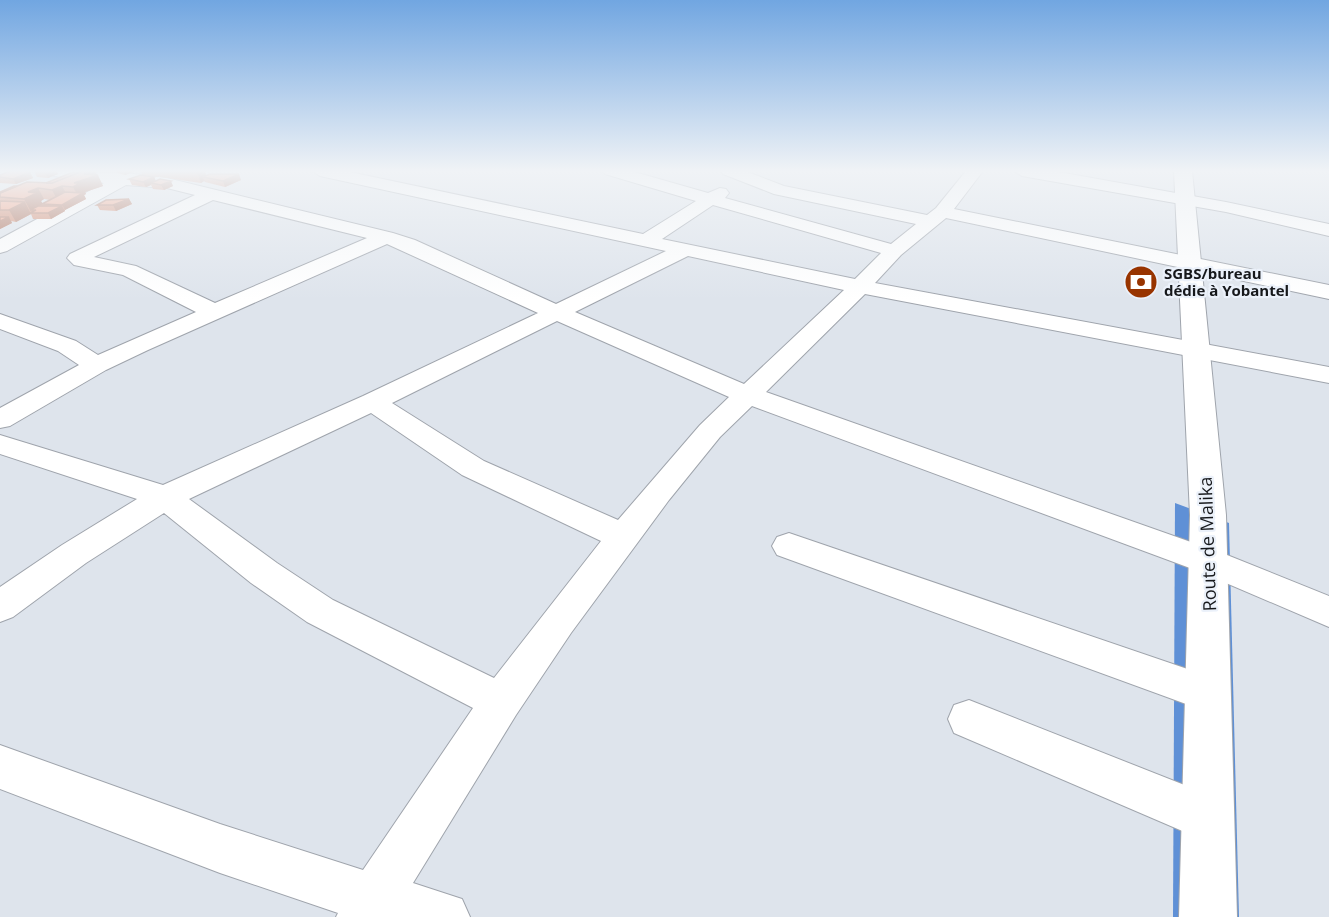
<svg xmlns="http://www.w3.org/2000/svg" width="1329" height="917" font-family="'Open Sans',sans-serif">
	<rect width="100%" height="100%" fill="#dee4ec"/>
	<polygon fill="#5f90d6" points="1175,503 1229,523 1239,917 1173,917"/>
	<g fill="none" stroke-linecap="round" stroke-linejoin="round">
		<g stroke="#9fa4ac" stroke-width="2">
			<g id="minor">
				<path d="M46 171 126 173 167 178 393 233 415 240 556 304 666 251 320 176 312 171H345L643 234 696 201 605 174 603 171H631L708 193 720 188 726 189 729 193 725 198 891 244 916 224 774 194 723 174 721 171H745L784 186 927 215 936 208 966 171H983L954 209 1329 285V299L946 218 901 255 875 283 1329 367V383L865 294 766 392 1222 553 1329 596V627L1198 571 752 406 720 437 669 500 571 633 516 715 413 883 462 899 470 917H336L338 913 220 873 0 789V745L220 824 363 870 473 708 307 622 251 583 164 513 86 563 13 617 0 622V587L62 545 137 499 0 454V435L163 485 363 396 538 313 387 244 148 350 106 370 10 426 0 428V408L79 365 58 351 0 329V314L76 341 98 355 196 312 123 275 74 265 67 258 70 254 195 195 167 188 126 185 7 251 0 253V239L104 183 54 176ZM213 200 367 238 215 303 136 266 94 257ZM713 205 881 253 855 279 662 239ZM688 256 844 290 744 384 575 312ZM557 321 729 397 700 425 618 520 484 461 392 403ZM371 413 462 475 601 541 494 678 333 600 277 563 189 499Z"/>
				<polygon points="1014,171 1053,171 1226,202 1329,224 1329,236 1226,212 1022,176"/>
				<polygon points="789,533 1208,676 1223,681 1229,694 1223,707 1208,712 777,555 772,546 777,537"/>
				<polygon points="969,700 1225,801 1232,818 1225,835 1208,842 954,733 948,719 954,705"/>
			</g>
		</g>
		<g stroke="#9fa4ac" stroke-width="2">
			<polygon id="secondary" points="1174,171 1192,171 1226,515 1237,917 1179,917 1190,515"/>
		</g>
		<use href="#minor" fill="#fff" fill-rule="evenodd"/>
		<use href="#secondary" fill="#fff" fill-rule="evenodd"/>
	</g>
	<g fill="#d28467" fill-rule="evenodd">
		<polygon points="34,171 56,171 58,174 48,178 37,177"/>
		<path d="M95 171 103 186 85 192 86 194 84 195 86 199 65 210V211L51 219H33L31 214 16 222 11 221 12 223 0 229V192L17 186 46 183 78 173ZM44 199 50 200 42 204 41 201Z"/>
		<polygon points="116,171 135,171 125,175 117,173"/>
		<polygon points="141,171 207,171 205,172 206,175 241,180 225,187 205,182 204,181 201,183 160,177 160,176 158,177 142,175"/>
		<polygon points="30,172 33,178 16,184 0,183 0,175"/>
		<polygon points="154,177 156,181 173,186 164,190 153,189 151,185 146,187 132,185 129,179"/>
		<polygon points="129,199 132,204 116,211 100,210 97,205"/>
	</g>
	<g fill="#ab6b54">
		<polygon points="49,171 56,171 58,174 48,178 45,173"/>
		<polygon points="91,171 95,171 97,175 98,175 103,186 85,192 86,194 84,195 86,199 65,210 62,205 78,196 73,187 62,186 68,197 58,201 52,190"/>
		<polygon points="124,171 135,171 125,175"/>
		<polygon points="196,171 207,171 205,172 207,178 203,177 204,181 201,183 197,172"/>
		<polygon points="30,172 33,178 16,184 13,179"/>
		<polygon points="239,174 241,180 225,187 223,181"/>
		<polygon points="154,177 157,183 151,183 151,185 146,187 143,182"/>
		<polygon points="171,181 173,186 164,190 161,185"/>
		<polygon points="38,188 44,199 41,201 43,204 30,210 24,199 6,198"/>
		<polygon points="129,199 132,204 116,211 113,205"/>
		<polygon points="25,202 31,214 16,222 9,210"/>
		<polygon points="62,206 65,211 51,219 48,213"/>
		<polygon points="9,217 12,223 0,229 0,221"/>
	</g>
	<g fill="#f49978" stroke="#ab6b54" stroke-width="1.5">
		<polygon points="10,171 24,171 30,172 13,179 0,177 0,175"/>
		<polygon points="81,171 91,171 84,174 98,175 74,183 80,183 73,187 62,186 52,190 38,188 28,192 37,193 24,199 0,197 0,193 27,182 52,183"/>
		<polygon points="73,172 78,173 52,183 46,183"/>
		<polygon points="210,174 239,174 223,181 203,177"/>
		<polygon points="141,175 154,177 143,182 129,179"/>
		<polygon points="160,179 171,181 161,185 151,183"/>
		<polygon points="14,186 17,186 0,193 0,192"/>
		<polygon points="65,192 83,193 62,205 42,204"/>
		<polygon points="129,199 113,205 97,205 106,200"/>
		<polygon points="0,201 25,202 9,210 0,210"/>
		<polygon points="38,206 62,206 48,213 30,213 36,210 30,210"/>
		<polygon points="0,217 9,217 0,221"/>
	</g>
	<linearGradient id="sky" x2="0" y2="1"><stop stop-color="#71a6e1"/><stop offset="0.57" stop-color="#f0f3f6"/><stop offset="1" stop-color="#f0f3f6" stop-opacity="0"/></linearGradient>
	<rect width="1329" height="300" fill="url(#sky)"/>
	<defs>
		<g id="bank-disc" transform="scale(1.725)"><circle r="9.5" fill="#983400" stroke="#ebf1fa"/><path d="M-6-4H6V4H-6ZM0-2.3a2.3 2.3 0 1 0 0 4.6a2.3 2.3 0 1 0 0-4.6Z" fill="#fff"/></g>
	</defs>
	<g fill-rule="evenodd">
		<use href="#bank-disc" x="1141" y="282"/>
	</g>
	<g text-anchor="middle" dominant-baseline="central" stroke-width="4.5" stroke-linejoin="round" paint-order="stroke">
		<g font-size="15" font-weight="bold" fill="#16181b" stroke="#ebf1fa" text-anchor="start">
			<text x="1164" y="273">SGBS/bureau<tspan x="1164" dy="17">dédie à Yobantel</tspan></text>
		</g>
		<g font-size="18" fill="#16181b" stroke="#ebf1fa">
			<text transform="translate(1207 544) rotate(-92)">Route de Malika</text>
		</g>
	</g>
</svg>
